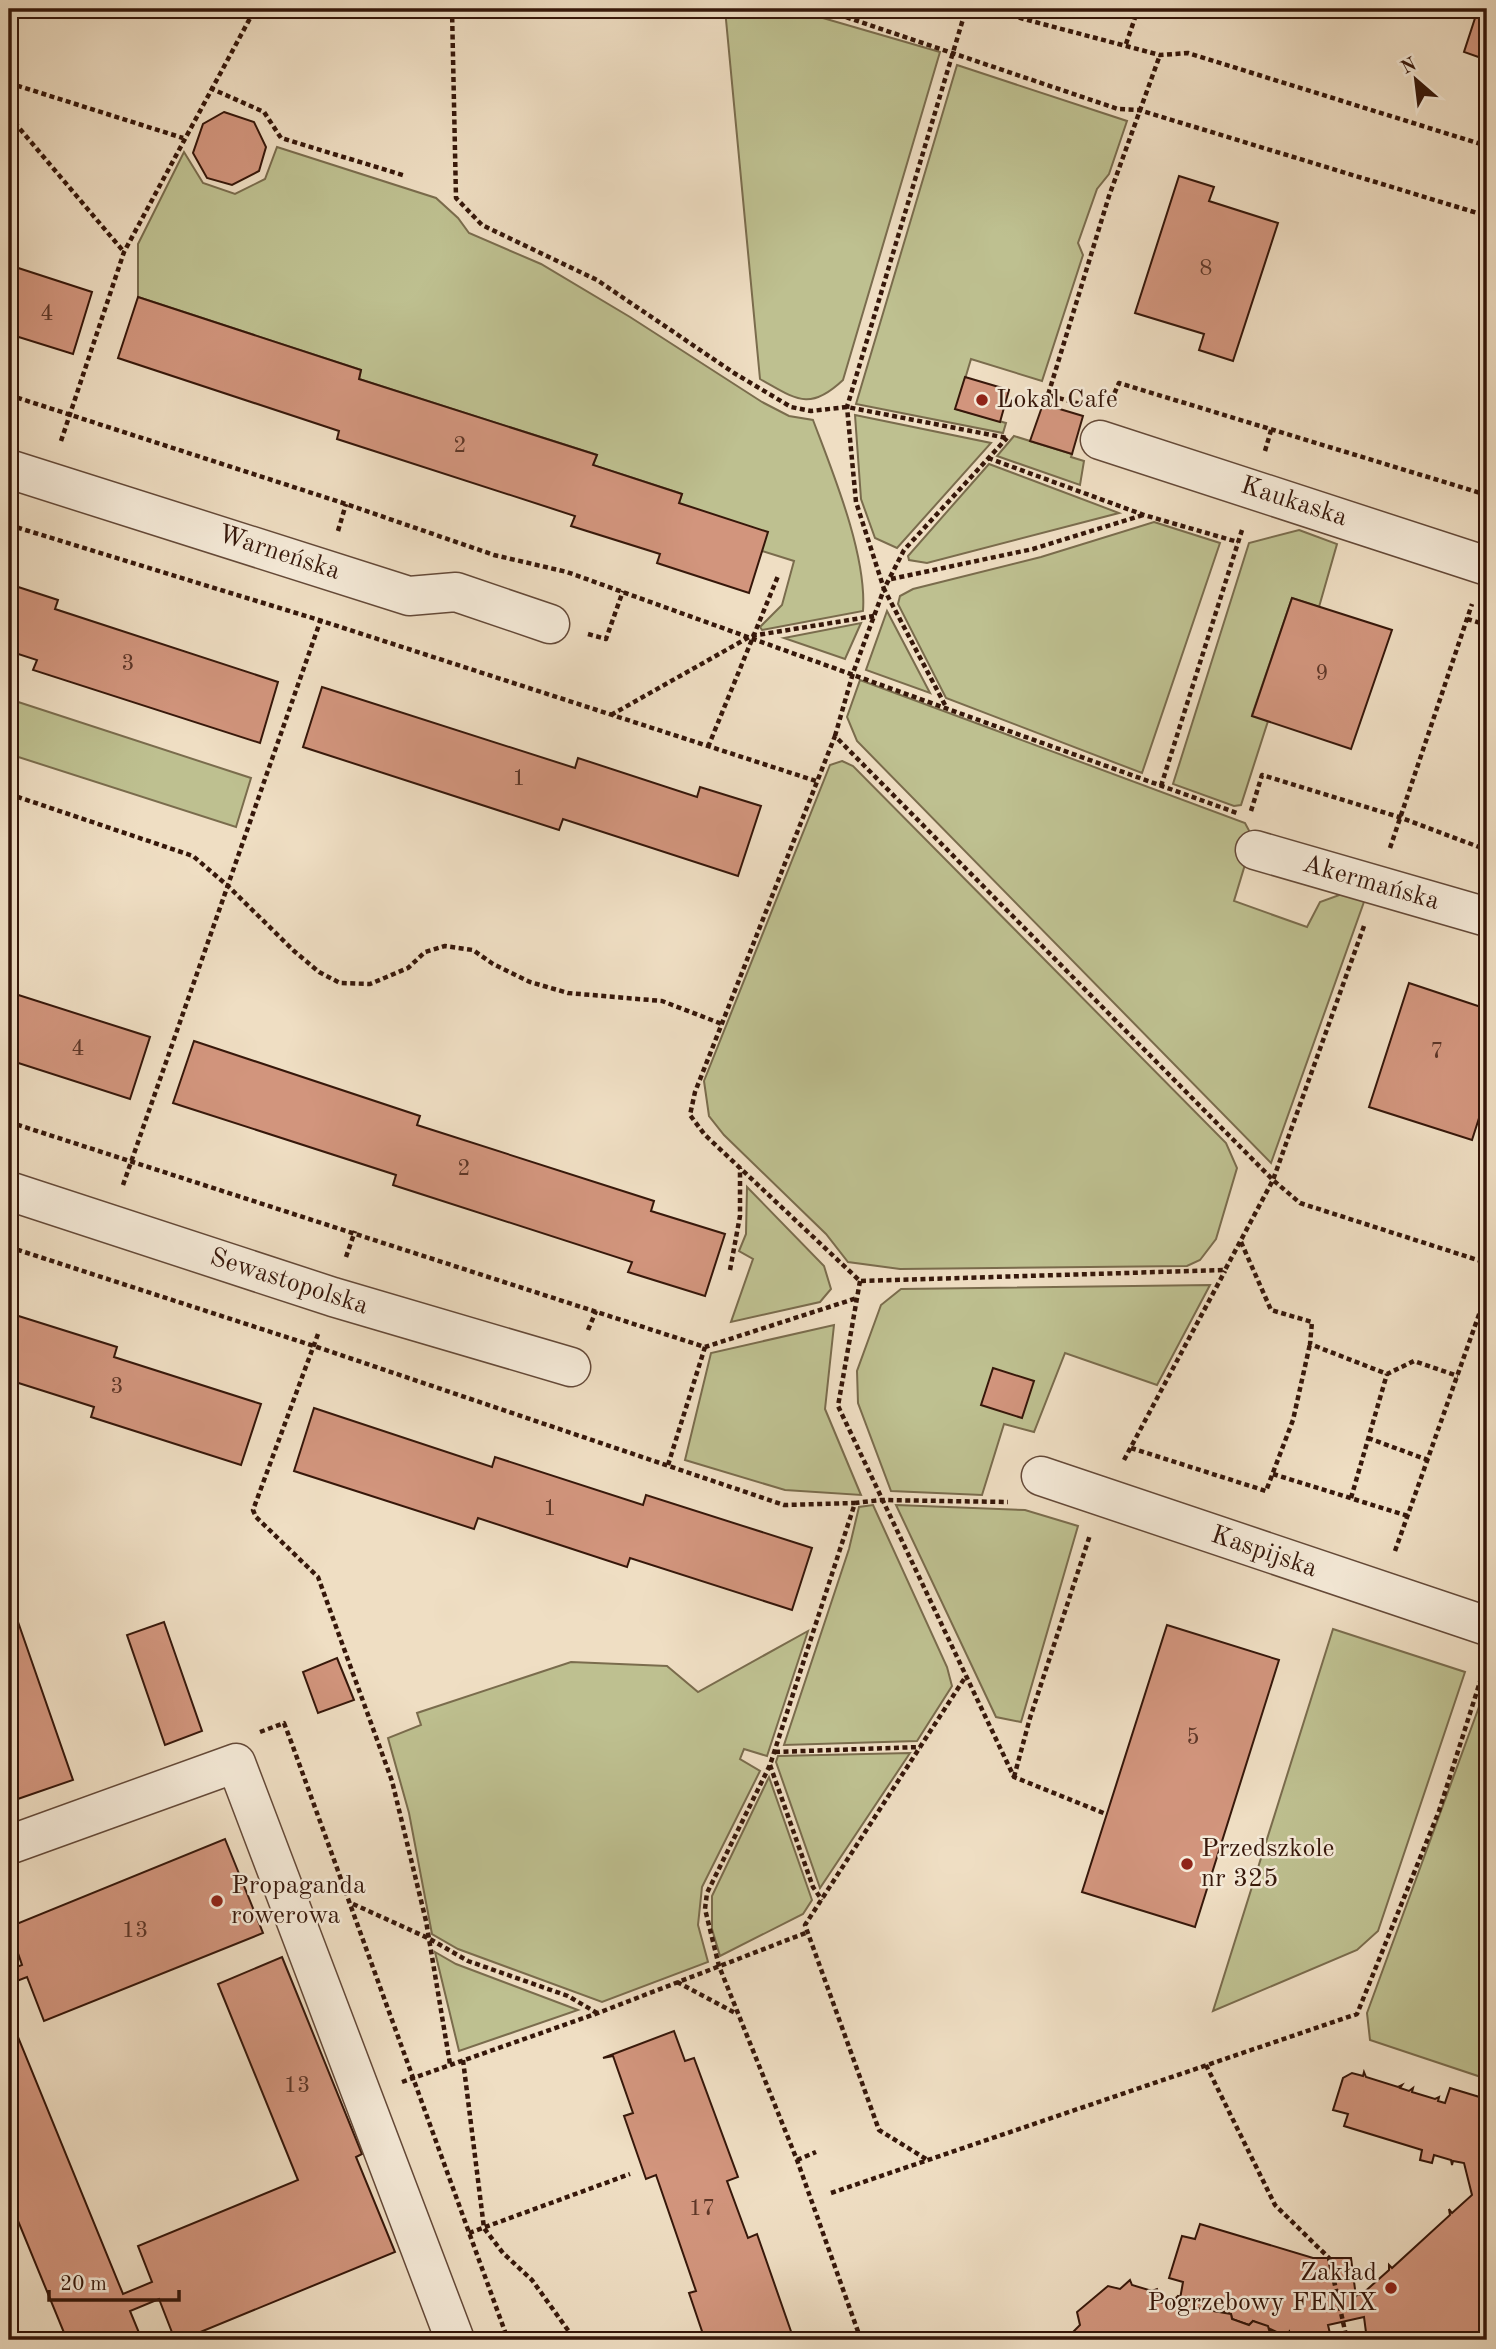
<svg xmlns="http://www.w3.org/2000/svg" width="1496" height="2349" font-family="'Old Standard TT',serif">
	<rect width="100%" height="100%" fill="#efdec3"/>
	<filter id="stains"><feTurbulence type="fractalNoise" baseFrequency=".00286" numOctaves="4"/><feColorMatrix values="0 0 0 0 .2 0 0 0 0 .09 0 0 0 0 .02 0 0 0 .5 -.17"/></filter>
	<radialGradient id="worn" r=".72"><stop offset=".6" stop-color="#630" stop-opacity="0"/><stop offset="1" stop-color="#630" stop-opacity=".3"/></radialGradient>
	<g fill="#bec090" stroke="#7a6c4d" stroke-width="2">
		<path d="M725 9H792L940 52 843 380C809 412 796 399 760 379Z"/>
		<polygon points="957,65 1127,121 1109,174 1097,189 1078,243 1083,255 1042,381 971,359 956,409 1006,423 1003,433 856,404"/>
		<path d="M277 147 436 198 458 218 469 233 541 264 630 317 762 402 789 416 813 420C833 473 867 555 863 611L762 630 760 627 782 605 794 561 762 551 679 503 682 494 593 465 597 455 359 379 361 370 138 297V244L184 152 203 183 235 194 265 179Z"/>
		<polygon points="855,415 991,443 897,548 875,538 861,499"/>
		<polygon points="1014,436 1072,454 1071,457 1084,461 1080,485 997,456"/>
		<polygon points="989,464 1119,513 927,563 909,560 908,556"/>
		<polygon points="1154,522 1220,543 1142,773 946,698 898,604 900,596 913,589 1041,557"/>
		<polygon points="1299,530 1337,544 1319,607 1292,598 1252,715 1268,721 1241,805 1234,806 1173,784 1249,543"/>
		<polygon points="887,611 930,693 866,670"/>
		<polygon points="861,623 845,659 784,638"/>
		<polygon points="860,680 1245,823 1253,838 1234,901 1307,927 1320,902 1342,894 1365,899 1271,1163 857,741 847,717"/>
		<polygon points="9,699 251,778 236,827 9,754"/>
		<polygon points="842,761 853,766 1226,1143 1237,1168 1216,1239 1200,1260 1187,1266 900,1269 848,1262 826,1234 724,1135 709,1116 704,1081 830,765"/>
		<polygon points="747,1187 824,1266 831,1289 820,1302 731,1322 753,1259 739,1251 746,1234"/>
		<polygon points="1210,1285 1157,1385 1065,1353 1034,1432 1004,1424 982,1495 891,1491 858,1403 857,1371 881,1305 901,1289"/>
		<polygon points="834,1325 825,1409 861,1495 785,1490 685,1460 711,1353"/>
		<polygon points="873,1505 947,1667 952,1686 917,1741 784,1745 849,1549 859,1507"/>
		<polygon points="896,1505 1025,1510 1078,1526 1021,1722 996,1717"/>
		<polygon points="1333,1629 1465,1672 1378,1931 1357,1950 1213,2011"/>
		<polygon points="808,1631 767,1756 744,1749 740,1759 760,1771 702,1887 698,1925 708,1962 602,2002 458,1949 432,1934 409,1813 388,1738 421,1725 417,1713 571,1662 667,1666 698,1692"/>
		<polygon points="1487,1685 1487,2079 1370,2040 1367,2013"/>
		<polygon points="910,1753 820,1888 776,1762 778,1756"/>
		<polygon points="769,1777 812,1900 803,1914 720,1956 712,1929 712,1896"/>
		<polygon points="435,1952 456,1964 578,2010 459,2051"/>
	</g>
	<g fill="#d2957d" stroke="#36170a" stroke-width="2">
		<polygon points="1478,9 1487,9 1487,60 1464,52"/>
		<polygon points="224,112 254,122 266,147 259,171 232,185 207,178 193,153 203,124"/>
		<polygon points="1179,176 1214,187 1209,201 1278,223 1233,361 1199,350 1204,334 1135,313"/>
		<polygon points="9,265 92,292 73,354 9,334"/>
		<polygon points="138,297 361,370 359,379 597,455 593,465 682,494 679,503 768,532 749,593 657,563 660,554 571,526 575,516 337,439 339,431 118,358"/>
		<polygon points="965,377 1009,390 1000,422 955,409"/>
		<polygon points="1043,404 1083,416 1072,454 1030,441"/>
		<polygon points="9,584 58,600 55,609 278,682 260,743 33,670 37,660 9,651"/>
		<polygon points="1292,598 1392,630 1351,749 1252,716"/>
		<polygon points="322,687 575,768 578,758 697,797 700,787 761,806 738,876 563,819 559,830 303,747"/>
		<polygon points="1409,983 1487,1009 1487,1093 1472,1140 1369,1107"/>
		<polygon points="9,992 150,1037 130,1099 9,1060"/>
		<polygon points="194,1041 420,1116 417,1125 654,1201 651,1211 725,1234 705,1296 628,1272 632,1262 393,1185 396,1175 173,1103"/>
		<polygon points="9,1313 117,1347 114,1357 261,1404 241,1465 91,1417 94,1407 9,1380"/>
		<polygon points="993,1368 1034,1381 1022,1418 981,1405"/>
		<polygon points="314,1408 492,1467 495,1457 643,1505 646,1495 812,1548 792,1610 630,1558 627,1567 478,1518 474,1529 294,1471"/>
		<polygon points="9,1596 73,1780 9,1802"/>
		<polygon points="164,1622 202,1731 165,1745 127,1635"/>
		<polygon points="1167,1625 1279,1660 1195,1927 1082,1892"/>
		<polygon points="337,1658 354,1700 318,1713 303,1672"/>
		<polygon points="225,1839 263,1933 44,2021 27,1977 9,1984 9,1970 22,1965 9,1927"/>
		<polygon points="282,1957 362,2154 356,2157 395,2252 181,2340 175,2340 159,2299 130,2311 142,2340 67,2340 9,2199 9,2015 123,2294 152,2282 138,2246 298,2180 218,1984"/>
		<polygon points="674,2031 685,2061 694,2058 738,2177 727,2181 748,2238 757,2234 794,2340 705,2340 689,2293 696,2291 656,2175 646,2179 624,2116 633,2113 613,2056 603,2058"/>
		<polygon points="1364,2072 1366,2077 1398,2087 1402,2085 1400,2088 1409,2091 1413,2088 1412,2092 1435,2099 1439,2097 1438,2101 1445,2103 1450,2088 1486,2099 1482,2111 1487,2113 1487,2330 1473,2337 1476,2340 1367,2340 1364,2317 1328,2325 1331,2338 1327,2340 1289,2340 1289,2332 1285,2336 1253,2321 1249,2325 1232,2319 1231,2314 1216,2309 1211,2312 1196,2308 1194,2301 1180,2299 1183,2282 1169,2278 1182,2236 1195,2239 1200,2224 1313,2258 1351,2258 1356,2297 1357,2294 1361,2295 1389,2270 1389,2265 1392,2268 1450,2215 1449,2209 1452,2213 1472,2195 1464,2163 1453,2161 1452,2165 1451,2160 1434,2155 1432,2163 1420,2160 1422,2150 1344,2126 1348,2114 1333,2110 1343,2078 1352,2073 1363,2076"/>
		<polygon points="1130,2280 1132,2285 1152,2291 1157,2289 1160,2302 1169,2305 1178,2296 1194,2301 1196,2308 1231,2314 1232,2319 1249,2325 1253,2321 1268,2326 1269,2330 1285,2336 1289,2332 1289,2340 1074,2340 1072,2333 1080,2325 1077,2312 1108,2286 1120,2289"/>
	</g>
	<g fill="none" stroke-linecap="round" stroke-linejoin="round">
		<g stroke="#644938" stroke-width="41">
			<g id="minor">
				<polyline points="1100,440 1487,566"/>
				<polyline points="9,469 409,596 456,592 550,624"/>
				<polyline points="1255,850 1487,917"/>
				<polyline points="9,1191 333,1297 571,1367"/>
				<polyline points="1041,1476 1487,1626"/>
				<polyline points="9,1845 236,1763 455,2340"/>
			</g>
		</g>
		<g stroke="#36170a" stroke-width="4.5" stroke-dasharray="5 3.5" stroke-linecap="butt">
			<polyline points="452,9 456,198 482,225 597,280 734,373 791,407 811,411 847,407 1007,438"/>
			<polyline points="822,9 1118,109 1139,110 1487,216"/>
			<polyline points="986,9 1160,55 1188,53 1487,146"/>
			<polyline points="1126,44 1138,9"/>
			<polyline points="9,83 183,138"/>
			<polyline points="210,88 264,112 281,138 406,176"/>
			<polyline points="9,116 124,252"/>
			<polyline points="9,395 346,504 494,555 567,572 1237,813"/>
			<polyline points="1111,401 1119,383 1487,495"/>
			<polyline points="1080,404 1048,395 1109,196 1160,55"/>
			<polyline points="61,441 124,252 255,9"/>
			<polyline points="1265,451 1272,427"/>
			<polyline points="988,458 1144,515 1238,542"/>
			<polyline points="9,525 322,621 816,781"/>
			<polyline points="338,531 346,504"/>
			<polyline points="891,579 1033,549 1143,515"/>
			<polyline points="1467,619 1487,625"/>
			<polyline points="588,634 606,639 623,591"/>
			<polyline points="945,705 884,589 904,550 1007,438"/>
			<polyline points="611,715 751,636 874,616"/>
			<polyline points="835,736 853,673 884,589 856,502 847,407 966,9"/>
			<polyline points="708,747 778,576"/>
			<polyline points="1161,786 1242,530"/>
			<polyline points="9,794 193,856 228,886 294,951 319,972 340,983 370,984 408,968 425,952 445,946 473,950 493,964 530,982 568,993 662,1001 722,1024"/>
			<polyline points="1251,811 1262,775 1399,817 1487,850"/>
			<polyline points="1390,848 1472,604"/>
			<polyline points="1364,926 1273,1180 1225,1270 860,1281 705,1135 690,1115 695,1092 835,736 1273,1180 1300,1203 1487,1263"/>
			<polyline points="9,1122 705,1347 857,1298"/>
			<polyline points="123,1185 321,619"/>
			<polyline points="1241,1242 1271,1310 1312,1322 1310,1344 1387,1374 1414,1361 1458,1376"/>
			<polyline points="9,1247 314,1346 784,1505 855,1503"/>
			<polyline points="346,1257 355,1231"/>
			<polyline points="730,1270 740,1216 740,1168"/>
			<polyline points="860,1281 838,1406 1014,1777 1106,1814"/>
			<polyline points="588,1330 596,1311"/>
			<polyline points="318,1334 253,1510 256,1517 318,1577 392,1781 426,1921 450,2064"/>
			<polyline points="1368,1438 1428,1460"/>
			<polyline points="1131,1448 1266,1491 1293,1420 1310,1344"/>
			<polyline points="1124,1460 1225,1271"/>
			<polyline points="668,1465 705,1347"/>
			<polyline points="1273,1474 1408,1516"/>
			<polyline points="1351,1498 1387,1374"/>
			<polyline points="1395,1551 1487,1292"/>
			<polyline points="260,1732 284,1723 292,1744 508,2340"/>
			<polyline points="775,1752 920,1747"/>
			<polyline points="770,1765 813,1887 822,1900"/>
			<polyline points="1014,1777 1030,1718 1090,1535"/>
			<polyline points="353,1904 428,1938 468,1961 568,1996 597,2013"/>
			<polyline points="677,1982 737,2014"/>
			<polyline points="463,2060 484,2228 503,2253 532,2280 575,2340"/>
			<polyline points="1206,2065 1275,2205 1329,2258 1347,2340"/>
			<polyline points="402,2082 598,2013 808,1932"/>
			<polyline points="926,2159 879,2130 805,1925 966,1676"/>
			<polyline points="797,2160 816,2152"/>
			<polyline points="831,2193 1357,2014 1439,1811 1485,1666"/>
			<polyline points="469,2233 630,2174"/>
			<polyline points="861,2340 797,2160 719,1966 705,1909 707,1893 770,1765 855,1503 881,1500 1008,1502"/>
		</g>
		<use href="#minor" stroke="#f5ead8" stroke-width="38"/>
	</g>
	<g fill="#8f2418" stroke="#f5ead8" stroke-width="2.5">
		<circle cx="982" cy="400" r="7"/>
		<circle cx="1187" cy="1864" r="7"/>
		<circle cx="217" cy="1901" r="7"/>
		<circle cx="1391" cy="2288" r="7"/>
	</g>
	<g text-anchor="middle" dominant-baseline="central" stroke-width="5" stroke-linejoin="round" paint-order="stroke">
		<g font-size="23" fill="#5d3627">
			<text x="1206" y="268">8</text>
			<text x="47" y="313">4</text>
			<text x="460" y="445">2</text>
			<text x="128" y="663">3</text>
			<text x="1322" y="673">9</text>
			<text x="519" y="778">1</text>
			<text x="78" y="1048">4</text>
			<text x="1437" y="1051">7</text>
			<text x="464" y="1168">2</text>
			<text x="117" y="1386">3</text>
			<text x="550" y="1508">1</text>
			<text x="1193" y="1737">5</text>
			<text x="135" y="1930">13</text>
			<text x="297" y="2085">13</text>
			<text x="702" y="2208">17</text>
		</g>
		<g font-size="26" fill="#36170a" stroke="#f5ead8" text-anchor="start">
			<text x="996" y="400">Lokal Cafe</text>
			<text x="1201" y="1849">Przedszkole<tspan x="1201" dy="30">nr 325</tspan></text>
			<text x="231" y="1886">Propaganda<tspan x="231" dy="30">rowerowa</tspan></text>
			<text x="1377" y="2273" text-anchor="end">Zakład<tspan x="1377" dy="30">Pogrzebowy FENIX</tspan></text>
		</g>
		<g font-size="26" fill="#36170a" stroke="#f5ead8">
			<text transform="translate(1294 502) rotate(18)">Kaukaska</text>
			<text transform="translate(279 553) rotate(18)">Warneńska</text>
			<text transform="translate(1371 883) rotate(16)">Akermańska</text>
			<text transform="translate(289 1282) rotate(18)">Sewastopolska</text>
			<text transform="translate(1264 1552) rotate(19)">Kaspijska</text>
		</g>
	</g>
	<rect width="1496" height="2349" fill="none" stroke="#efdec3" stroke-width="35"/>
	<rect x="10" y="10" width="1475" height="2328" fill="none" stroke="#36170a" stroke-width="3.5"/>
	<rect x="18" y="18" width="1461" height="2314" fill="none" stroke="#36170a" stroke-width="2"/>
	<g transform="translate(1416 80) rotate(332)" stroke="#f5ead8" stroke-width="5" paint-order="stroke">
	<path d="M0-5L12 26L0 18L-12 26Z" fill="#36170a"/>
	<text y="-10" font-size="19" font-weight="bold" text-anchor="middle" fill="#36170a">N</text>
	</g>
	<path d="M49 2290v10h130v-10" fill="none" stroke="#36170a" stroke-width="3.5"/>
	<text x="60" y="2290" font-size="21" fill="#36170a" stroke="#f5ead8" stroke-width="5" paint-order="stroke">20 m</text>
	<rect width="100%" height="100%" filter="url(#stains)"/>
	<rect width="100%" height="100%" fill="url(#worn)"/>
</svg>
